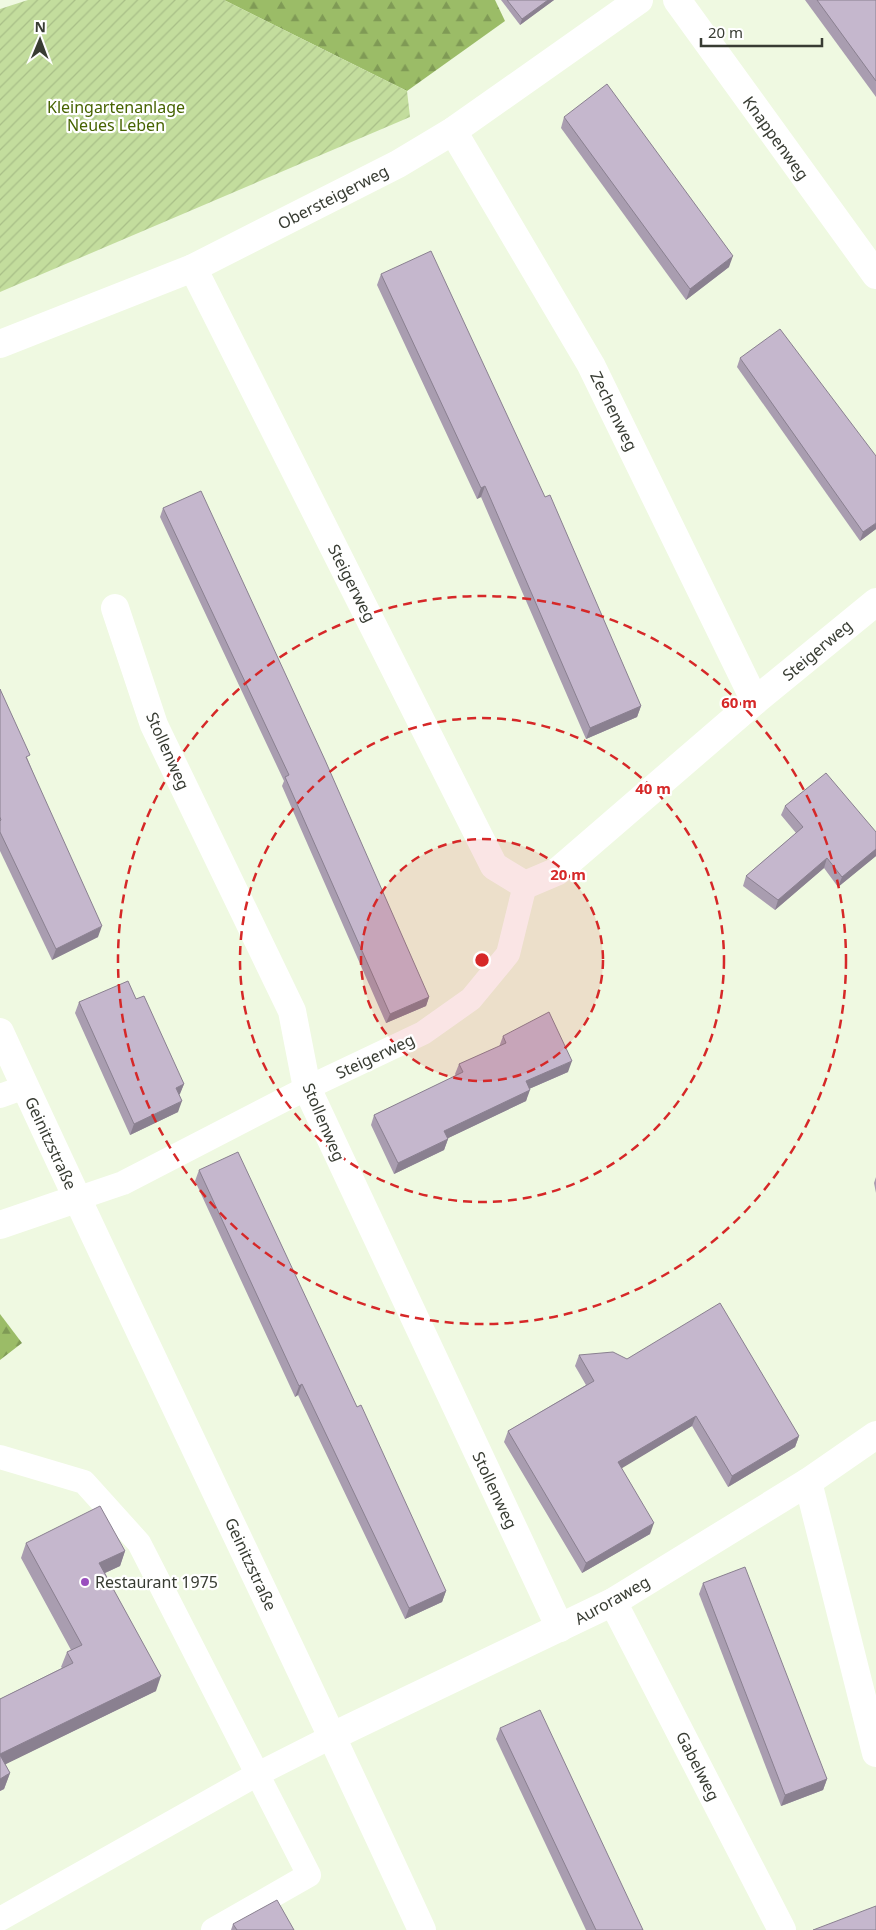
<svg xmlns="http://www.w3.org/2000/svg" width="876" height="1930" font-family="'Noto Sans',sans-serif">
	<defs>
		<pattern id="forest-firs" width="22" height="20" patternUnits="userSpaceOnUse" patternTransform="scale(1.25)"><rect width="22" height="20" fill="#9bbc67"/><path d="M5 1l3.5 6h-7zM16 11l3.5 6h-7z" fill="#7f9a55"/></pattern>
		<pattern id="garden-furrows" width="10" height="10" patternUnits="userSpaceOnUse" patternTransform="scale(1.25)"><rect width="10" height="10" fill="#c3dd9d"/><path d="M-1 1l2-2M0 10L10 0M9 11l2-2" fill="none" stroke="#a8bf88"/></pattern>
	</defs>
	<rect width="100%" height="100%" fill="#eff9e1"/>
	<g fill="url(#forest-firs)">
		<polygon points="224,0 495,0 505,21 407,91"/>
		<polygon points="0,1314 22,1343 0,1360"/>
	</g>
	<polygon fill="url(#garden-furrows)" points="28,0 224,0 407,91 410,117 0,292 0,9"/>
	<g fill="none" stroke-linecap="round" stroke-linejoin="round">
		<g stroke="#fff" stroke-width="24">
			<polyline points="0,1096 25,1087"/>
			<polyline points="76,1199 123,1183 307,1088 423,1033 471,999 508,954 525,885"/>
			<polyline points="0,1457 84,1482 139,1543 309,1875 213,1930"/>
			<polyline points="0,1919 256,1775 333,1736"/>
		</g>
		<g stroke="#fff" stroke-width="28">
			<polyline points="677,0 876,275"/>
			<polyline points="453,131 591,365 755,701"/>
			<polyline points="193,268 494,866 525,885 558,871 755,701 876,602"/>
			<polyline points="0,344 193,268 398,164 453,131 639,0"/>
			<polyline points="115,608 154,725 292,1011 307,1088 560,1628"/>
			<polyline points="0,1225 76,1199"/>
			<polyline points="808,1482 876,1753"/>
			<polyline points="613,1602 782,1930"/>
			<polyline points="333,1736 613,1602 808,1482 876,1435"/>
		</g>
		<path stroke="#fff" stroke-width="28" d="M0 1032C138 1333 284 1630 422 1930"/>
	</g>
	<g fill="#a99db0">
		<polygon points="501,0 554,0 520,25"/>
		<polygon points="805,0 876,0 876,97"/>
		<polygon points="564,117 729,267 686,300 561,128"/>
		<polygon points="381,274 641,706 637,717 586,739 481,497 477,499 377,285"/>
		<polygon points="740,358 876,529 860,541 737,367"/>
		<polygon points="163,508 429,997 426,1006 386,1023 282,786 284,781 160,517"/>
		<polygon points="0,689 98,937 52,960 0,851"/>
		<polygon points="785,806 876,832 876,856 838,887 824,868 775,910 743,886 746,876 796,833 781,815"/>
		<polygon points="136,999 184,1084 179,1095 178,1112 130,1135 75,1013 79,1002"/>
		<polygon points="503,1036 568,1072 529,1089 526,1101 448,1138 448,1139 444,1150 394,1174 371,1125 374,1115 456,1076 455,1074 459,1064 499,1047"/>
		<polygon points="199,1170 357,1407 446,1591 442,1602 405,1619 298,1395 295,1397 195,1181"/>
		<polygon points="876,1177 876,1193 874,1183"/>
		<polygon points="579,1355 799,1436 795,1447 728,1487 692,1426 621,1468 650,1534 582,1573 504,1442 508,1431 586,1385 575,1366"/>
		<polygon points="26,1543 125,1551 120,1566 105,1573 156,1691 5,1764 10,1773 4,1789 0,1791 0,1699 62,1668 61,1667 67,1652 71,1650 21,1558"/>
		<polygon points="703,1583 827,1779 823,1790 781,1806 699,1594"/>
		<polygon points="500,1728 643,1930 586,1930 496,1739"/>
		<polygon points="233,1924 294,1930 231,1930"/>
	</g>
	<g fill="#8a8090">
		<polygon points="548,0 554,0 520,25 522,19"/>
		<polygon points="733,256 729,267 686,300 690,289"/>
		<polygon points="485,486 481,497 477,499 481,488"/>
		<polygon points="876,523 876,529 860,541 863,532"/>
		<polygon points="641,706 637,717 586,739 590,728"/>
		<polygon points="876,849 876,856 838,887 842,877"/>
		<polygon points="827,858 824,868 775,910 778,900"/>
		<polygon points="102,926 98,937 52,960 56,949"/>
		<polygon points="429,997 426,1006 386,1023 390,1014"/>
		<polygon points="572,1061 568,1072 522,1092 526,1081"/>
		<polygon points="184,1084 180,1094 172,1098 176,1088"/>
		<polygon points="530,1090 526,1101 440,1142 444,1131"/>
		<polygon points="182,1101 178,1112 130,1135 134,1124"/>
		<polygon points="448,1139 444,1150 394,1174 398,1163"/>
		<polygon points="302,1384 298,1395 295,1397 299,1386"/>
		<polygon points="696,1416 692,1426 614,1473 618,1462"/>
		<polygon points="799,1436 795,1447 728,1487 732,1476"/>
		<polygon points="654,1523 650,1534 582,1573 586,1563"/>
		<polygon points="125,1551 120,1566 94,1578 99,1563"/>
		<polygon points="446,1591 442,1602 405,1619 409,1608"/>
		<polygon points="161,1676 156,1691 0,1767 0,1754"/>
		<polygon points="10,1773 4,1789 0,1791 0,1779"/>
		<polygon points="827,1779 823,1790 781,1806 785,1795"/>
	</g>
	<g fill="#c5b7cd" stroke="#8a8090">
		<polygon points="507,0 548,0 522,19"/>
		<polygon points="817,0 876,0 876,81"/>
		<polygon points="607,84 733,256 690,289 564,117"/>
		<polygon points="431,251 545,497 550,495 641,706 590,728 485,486 481,488 381,274"/>
		<polygon points="780,329 876,456 876,523 863,532 740,358"/>
		<polygon points="201,491 325,760 429,997 390,1014 285,777 289,775 163,508"/>
		<polygon points="0,689 30,755 26,757 102,926 56,949 0,832 0,821 1,820 0,817"/>
		<polygon points="826,773 876,832 876,849 842,877 827,858 778,900 746,876 803,827 785,806"/>
		<polygon points="128,981 136,999 144,996 184,1084 176,1088 182,1101 134,1124 79,1002"/>
		<polygon points="549,1012 572,1061 526,1081 530,1090 444,1131 448,1139 398,1163 374,1115 463,1072 459,1064 506,1043 503,1036"/>
		<polygon points="238,1152 357,1407 361,1405 446,1591 409,1608 302,1384 299,1386 199,1170"/>
		<polygon points="720,1303 799,1436 732,1476 696,1416 618,1462 654,1523 586,1563 508,1431 594,1381 579,1355 613,1352 627,1359"/>
		<polygon points="100,1506 125,1551 99,1563 161,1676 0,1754 0,1699 73,1663 67,1652 82,1645 26,1543"/>
		<polygon points="745,1567 827,1779 785,1795 703,1583"/>
		<polygon points="540,1710 643,1930 596,1930 500,1728"/>
		<polygon points="0,1755 10,1773 0,1779"/>
		<polygon points="277,1900 294,1930 237,1930 233,1924"/>
		<polygon points="876,1906 876,1930 813,1930"/>
	</g>
	<circle cx="482" cy="960" r="121" fill="#d62828" fill-opacity=".12"/>
	<g fill="none" stroke="#d62828" stroke-width="2.5" stroke-dasharray="9 6">
		<circle cx="482" cy="960" r="121"/>
		<circle cx="482" cy="960" r="242"/>
		<circle cx="482" cy="960" r="364"/>
	</g>
	<circle fill="#994dbe" stroke="#fff" stroke-width="2" cx="85" cy="1582" r="5"/>
	<g text-anchor="middle" dominant-baseline="central" stroke-width="4.5" stroke-linejoin="round" paint-order="stroke">
		<g font-size="16" fill="#466300" stroke="#fff">
			<text x="116" y="107">Kleingartenanlage<tspan x="116" dy="18">Neues Leben</tspan></text>
		</g>
		<g font-size="16" fill="#383c33" stroke="#fff">
			<text transform="translate(776 138) rotate(54)">Knappenweg</text>
			<text transform="translate(333 197) rotate(-27)">Obersteigerweg</text>
			<text transform="translate(614 411) rotate(64)">Zechenweg</text>
			<text transform="translate(352 583) rotate(63)">Steigerweg</text>
			<text transform="translate(817 650) rotate(-40)">Steigerweg</text>
			<text transform="translate(168 751) rotate(66)">Stollenweg</text>
			<text transform="translate(375 1056) rotate(-25)">Steigerweg</text>
			<text transform="translate(324 1122) rotate(67)">Stollenweg</text>
			<text transform="translate(51 1143) rotate(65)">Geinitzstraße</text>
			<text transform="translate(495 1490) rotate(65)">Stollenweg</text>
			<text transform="translate(251 1564) rotate(65)">Geinitzstraße</text>
			<text transform="translate(612 1600) rotate(-29)">Auroraweg</text>
			<text transform="translate(698 1766) rotate(63)">Gabelweg</text>
		</g>
		<g font-size="16" fill="#383c33" stroke="#fff" text-anchor="start">
			<text x="95" y="1582">Restaurant 1975</text>
		</g>
	</g>
	<circle cx="482" cy="960" r="8" fill="#d62828" stroke="#fff" stroke-width="2.5"/>
	<g font-size="15" text-anchor="middle" font-weight="bold" fill="#d62828" stroke="#fff" stroke-width="4.5" stroke-linejoin="round" paint-order="stroke">
		<text x="739" y="708">60 m</text>
		<text x="653" y="794">40 m</text>
		<text x="568" y="880">20 m</text>
	</g>
	<g transform="translate(40 40) rotate(1)" stroke="#ffffff" stroke-width="4" paint-order="stroke">
	<path d="M0-4L9 19L0 12L-9 19Z" fill="#383c33"/>
	<text y="-8" font-size="14" font-weight="bold" text-anchor="middle" fill="#383c33">N</text>
	</g>
	<path d="M701 38v8h121v-8" fill="none" stroke="#383c33" stroke-width="2.5"/>
	<text x="708" y="38" font-size="15" fill="#383c33" stroke="#ffffff" stroke-width="4" paint-order="stroke">20 m</text>
</svg>
